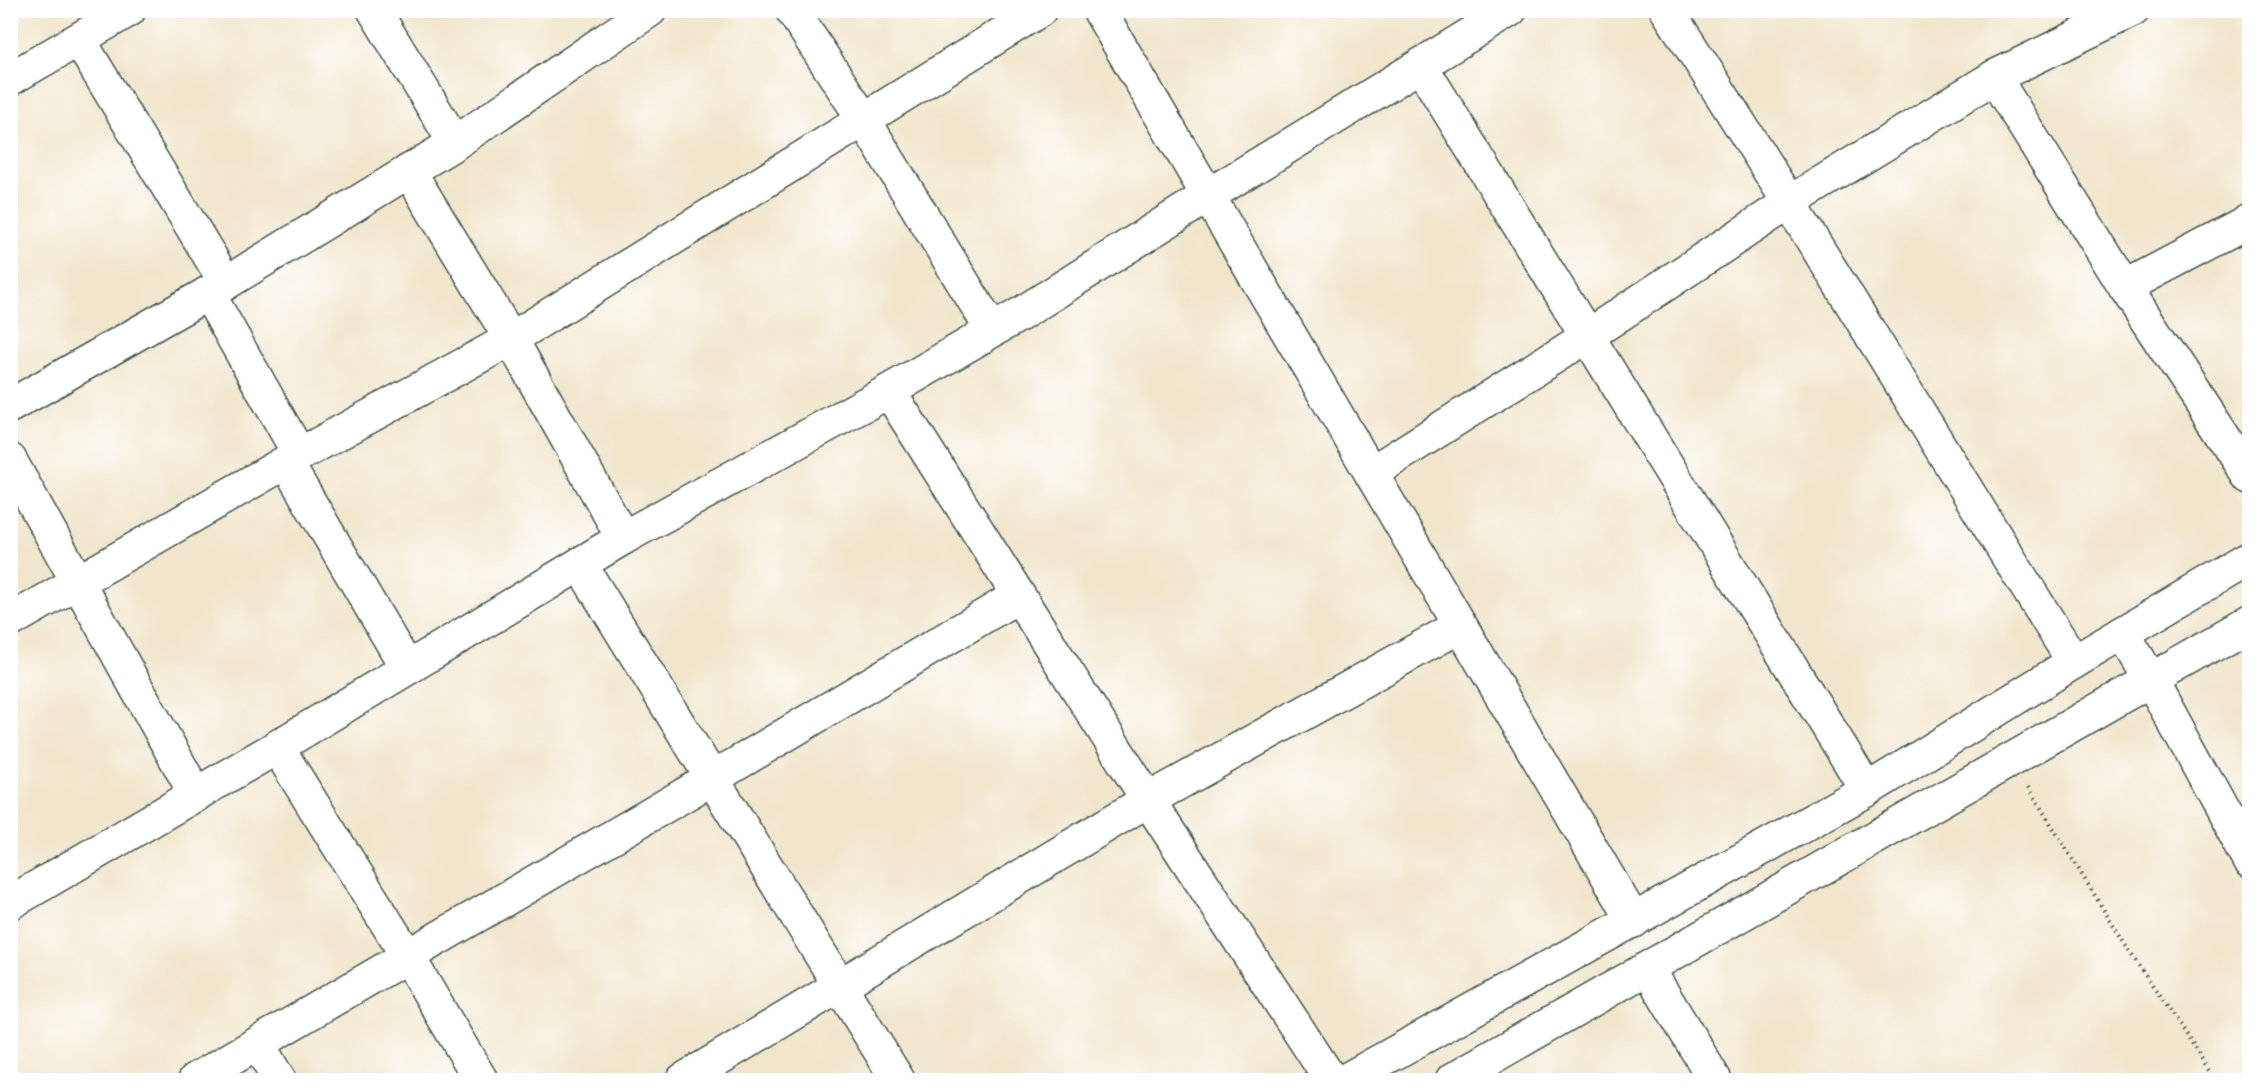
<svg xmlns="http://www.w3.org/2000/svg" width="2260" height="1091" font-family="Mali,sans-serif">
	<rect width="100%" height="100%" fill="#fff"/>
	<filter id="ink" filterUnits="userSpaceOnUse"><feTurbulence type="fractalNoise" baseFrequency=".0167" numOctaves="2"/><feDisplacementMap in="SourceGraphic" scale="12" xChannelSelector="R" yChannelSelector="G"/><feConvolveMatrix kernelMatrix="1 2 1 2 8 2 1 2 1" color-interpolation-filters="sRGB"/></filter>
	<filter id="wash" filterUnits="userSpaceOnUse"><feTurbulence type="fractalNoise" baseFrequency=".008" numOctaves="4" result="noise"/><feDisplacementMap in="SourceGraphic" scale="24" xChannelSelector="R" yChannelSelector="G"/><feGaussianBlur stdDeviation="1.35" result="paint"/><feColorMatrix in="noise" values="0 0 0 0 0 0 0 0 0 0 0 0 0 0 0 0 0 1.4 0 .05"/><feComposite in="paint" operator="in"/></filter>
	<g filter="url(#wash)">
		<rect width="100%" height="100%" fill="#f1e6cc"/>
	</g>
	<g filter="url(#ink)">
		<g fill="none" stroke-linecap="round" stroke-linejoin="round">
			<g stroke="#3e564b" stroke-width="36">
				<g id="minor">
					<polyline points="374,10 455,143"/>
					<polyline points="792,10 864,120 992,330"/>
					<polyline points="1099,10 1634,921"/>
					<path d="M1667 10C1807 225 1937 446 2074 662"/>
					<polyline points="79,40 226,283"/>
					<polyline points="1421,66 1867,790"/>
					<polyline points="10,79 129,10"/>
					<polyline points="409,171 511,339 623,538"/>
					<polyline points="2250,221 2125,287 2250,477"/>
					<polyline points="2125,287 1994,77 2133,10"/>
					<polyline points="208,293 299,454"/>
					<polyline points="889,391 1148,800 1331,1080"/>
					<polyline points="10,406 226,283 455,143 650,10"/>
					<polyline points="10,460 196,795"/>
					<polyline points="286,462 407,668"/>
					<polyline points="1371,473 1587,336 1790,202 1994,77"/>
					<polyline points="580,564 898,1080"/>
					<polyline points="10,621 286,462 511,339 1040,10"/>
					<polyline points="2123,633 2151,680 2250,861"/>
					<polyline points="277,747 408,957 481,1080"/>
					<polyline points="10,903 277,747 623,538 889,391 1019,315 1209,195 1510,10"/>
					<polyline points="1648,969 1715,1080"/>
					<polyline points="258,1044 279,1080"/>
					<polyline points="195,1080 713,778 1018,596"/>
					<polyline points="683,1080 1148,800 1460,626"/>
				</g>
			</g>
			<g stroke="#3e564b" stroke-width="36">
				<g id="major">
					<polyline points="1346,1080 1867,790 2074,662 2250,558"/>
					<polyline points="1452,1080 2250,623"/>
				</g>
			</g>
			<polyline stroke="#3e564b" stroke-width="4" stroke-dasharray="1.5 4.5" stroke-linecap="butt" points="2028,787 2129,951 2215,1079"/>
			<use href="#minor" stroke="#fff" stroke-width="33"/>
			<use href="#major" stroke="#fff" stroke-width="33"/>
		</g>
	</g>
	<rect width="2260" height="1091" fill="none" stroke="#fff" stroke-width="36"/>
</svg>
